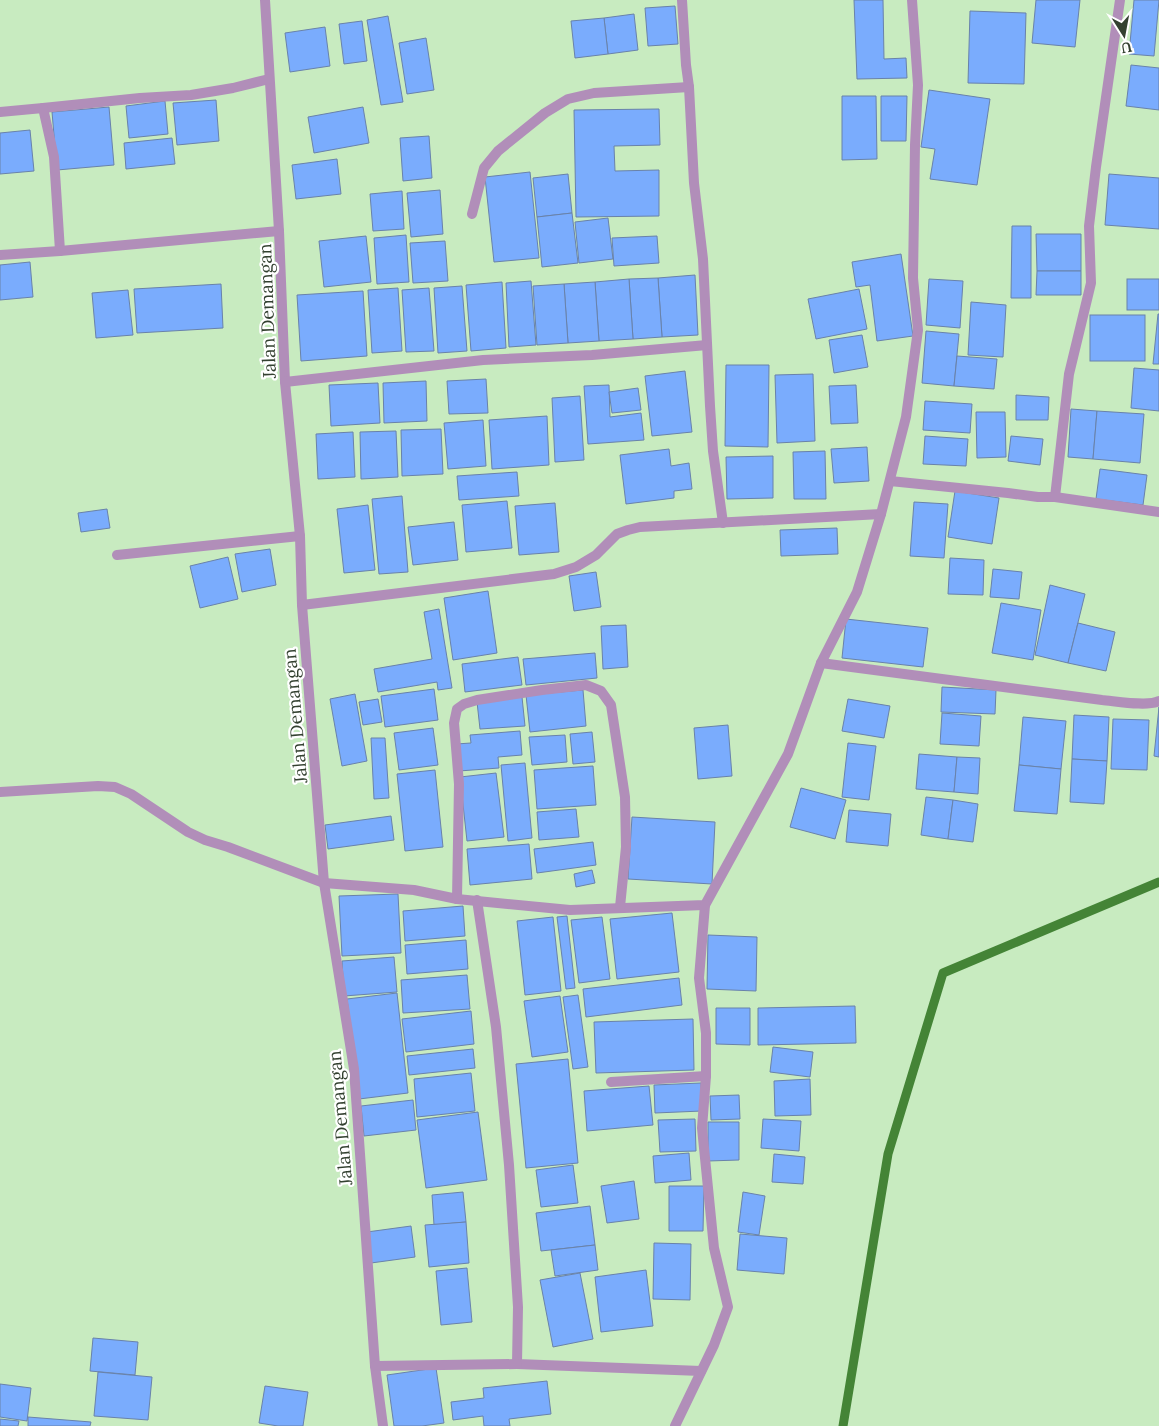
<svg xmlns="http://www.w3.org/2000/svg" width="1159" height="1426" font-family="Lora,serif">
	<rect width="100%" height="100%" fill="#c8ebc0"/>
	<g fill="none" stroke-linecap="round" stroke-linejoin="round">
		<polyline stroke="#448436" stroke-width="9" points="843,1426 888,1154 943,973 1159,882"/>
	</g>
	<g fill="#7aacfd" stroke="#6982aa">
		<polygon points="854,0 883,0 884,59 906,58 907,78 857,79"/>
		<polygon points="1036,0 1080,0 1075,47 1032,43"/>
		<polygon points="1134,0 1159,0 1154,56 1129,54"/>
		<polygon points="675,6 678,44 648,46 645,8"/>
		<polygon points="970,11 1026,13 1024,84 968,83"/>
		<polygon points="634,14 638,50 608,54 604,18"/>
		<polygon points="388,16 403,102 381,105 367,20"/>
		<polygon points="604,18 608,54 575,58 571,21"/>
		<polygon points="362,21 367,61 344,64 339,24"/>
		<polygon points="325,27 330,66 290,72 285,33"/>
		<polygon points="426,38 434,90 407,94 399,43"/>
		<polygon points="1131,65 1159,68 1159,110 1126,106"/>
		<polygon points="929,90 990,99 977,185 930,179 935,149 921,147"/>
		<polygon points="842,96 876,96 877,159 842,160"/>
		<polygon points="881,96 907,96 906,141 881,141"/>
		<polygon points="216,100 219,141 177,145 173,103"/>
		<polygon points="165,101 168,134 129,138 126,106"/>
		<polygon points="109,107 114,165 57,170 52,112"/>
		<polygon points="363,107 369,143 314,153 308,117"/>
		<polygon points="659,109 660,145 614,146 615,171 659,170 659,216 576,217 574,110"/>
		<polygon points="30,130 34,171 0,174 0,133"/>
		<polygon points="429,136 432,178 403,181 400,138"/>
		<polygon points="172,138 175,164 126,169 124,143"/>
		<polygon points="337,159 341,194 296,199 292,165"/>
		<polygon points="530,172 539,258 494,262 485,177"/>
		<polygon points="568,174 572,213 537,217 533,178"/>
		<polygon points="1109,174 1159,178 1159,229 1105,225"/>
		<polygon points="440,190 443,234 411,237 407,193"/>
		<polygon points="402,191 404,229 373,231 370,194"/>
		<polygon points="572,213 578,263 542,267 537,217"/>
		<polygon points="608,218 613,259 579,263 575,222"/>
		<polygon points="1012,226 1031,226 1031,298 1011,298"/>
		<polygon points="1036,234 1081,234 1081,271 1037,271"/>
		<polygon points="406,235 409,282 377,284 374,238"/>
		<polygon points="366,236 371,282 324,287 319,241"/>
		<polygon points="657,236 659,263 614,266 612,238"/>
		<polygon points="445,241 448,281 413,283 410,243"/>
		<polygon points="901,254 913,336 877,341 870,285 856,287 852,262"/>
		<polygon points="30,262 33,297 0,300 0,265"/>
		<polygon points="1037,271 1081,271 1081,295 1036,295"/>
		<polygon points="695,275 698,335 662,337 658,278"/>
		<polygon points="658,278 662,337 633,339 629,279"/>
		<polygon points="629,279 633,339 599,341 595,282"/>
		<polygon points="929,279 963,281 960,328 926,325"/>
		<rect x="1127" y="279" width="32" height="31"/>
		<polygon points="531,281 536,345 509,347 506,283"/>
		<polygon points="502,282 506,348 471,351 466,285"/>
		<polygon points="595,282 599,341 568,343 564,284"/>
		<polygon points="221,284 223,328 137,333 134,289"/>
		<polygon points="564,284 568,343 537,345 533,286"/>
		<polygon points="462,286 467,351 438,353 434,288"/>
		<polygon points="398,288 402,351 372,353 368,290"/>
		<polygon points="429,288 434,351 406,352 402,290"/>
		<polygon points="859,289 867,329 816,339 808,299"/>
		<polygon points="128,290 133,335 96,338 92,293"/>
		<polygon points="363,291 367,356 301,361 297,295"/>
		<polygon points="971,302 1006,305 1003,357 968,355"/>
		<polygon points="1158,314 1159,314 1159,364 1153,364"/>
		<rect x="1090" y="315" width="55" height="46"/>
		<polygon points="926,331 959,334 954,386 922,383"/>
		<polygon points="862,335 868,367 834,373 829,340"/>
		<polygon points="957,356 997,359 994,389 954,386"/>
		<polygon points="726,365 769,365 768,447 725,446"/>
		<polygon points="1134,368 1159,370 1159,411 1131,408"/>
		<polygon points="685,371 692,432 652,436 645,376"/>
		<polygon points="813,374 815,441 777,443 775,375"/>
		<polygon points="486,379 488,413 449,414 447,381"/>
		<polygon points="426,381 427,421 384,423 383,383"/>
		<polygon points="378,383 380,423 331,426 329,385"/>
		<polygon points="609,385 610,417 641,413 644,440 588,444 584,386"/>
		<polygon points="856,385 858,423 831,424 829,386"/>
		<polygon points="638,388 641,410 612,413 609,392"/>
		<polygon points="1016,395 1049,397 1048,420 1016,420"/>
		<polygon points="580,396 584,460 555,462 552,398"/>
		<polygon points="925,401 972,404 970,433 923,430"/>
		<polygon points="1071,409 1097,411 1093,459 1068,457"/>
		<polygon points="1097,411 1144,414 1140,463 1093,459"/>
		<polygon points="976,412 1005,412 1006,457 977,458"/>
		<polygon points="547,416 549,465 492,469 489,420"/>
		<polygon points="483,420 486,466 448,469 444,423"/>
		<polygon points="441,429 443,474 402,476 401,430"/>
		<polygon points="396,431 398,477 361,479 360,432"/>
		<polygon points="353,432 355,477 318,479 316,434"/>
		<polygon points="925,436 968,439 966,466 923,464"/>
		<polygon points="1011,436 1043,439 1040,465 1008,461"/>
		<polygon points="867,447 869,481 834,483 831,449"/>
		<polygon points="669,449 671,466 689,463 692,489 674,491 674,498 626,504 620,455"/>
		<polygon points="825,451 826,499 794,499 793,452"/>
		<polygon points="773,456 773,498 727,499 726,457"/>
		<polygon points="1100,469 1147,475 1143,505 1096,499"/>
		<polygon points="517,472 519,496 459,500 457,476"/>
		<polygon points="955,491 999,498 992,544 948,537"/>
		<polygon points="402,496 408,572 379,574 372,499"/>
		<polygon points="507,501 512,548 466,552 462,505"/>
		<polygon points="914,502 948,504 944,558 910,556"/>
		<polygon points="555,503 559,552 519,555 515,506"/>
		<polygon points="368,505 375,570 344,573 337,509"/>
		<polygon points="107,509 110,528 81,532 78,513"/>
		<polygon points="454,522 458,560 413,565 408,527"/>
		<polygon points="837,528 838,554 781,556 780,530"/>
		<polygon points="270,549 276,585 242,592 235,554"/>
		<polygon points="228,557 238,599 200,608 190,566"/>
		<polygon points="950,558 984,560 983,595 948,594"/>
		<polygon points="993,569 1022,572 1019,599 990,597"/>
		<polygon points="596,572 601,607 574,611 569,576"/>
		<polygon points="1050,585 1085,594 1068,663 1035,655"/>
		<polygon points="488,591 497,653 453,660 444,598"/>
		<polygon points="1001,603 1041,610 1033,660 992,653"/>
		<polygon points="439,609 452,688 438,690 437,682 378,692 374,669 432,659 424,612"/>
		<polygon points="846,619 928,628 923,667 842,658"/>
		<polygon points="1078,623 1115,632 1106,671 1068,663"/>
		<polygon points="626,625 628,667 603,669 601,626"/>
		<polygon points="595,653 597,678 526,685 523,659"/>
		<polygon points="518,657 522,685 465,692 462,664"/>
		<polygon points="942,687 996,690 995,714 941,712"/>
		<polygon points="434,689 438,720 385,727 381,696"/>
		<polygon points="583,690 586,726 530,732 526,695"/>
		<polygon points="355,694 367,761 342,766 330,699"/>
		<polygon points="522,697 525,726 480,729 477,702"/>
		<polygon points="378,699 382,722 363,725 359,702"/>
		<polygon points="848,699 890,706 884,738 842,731"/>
		<polygon points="1159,707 1159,757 1154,756"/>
		<polygon points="942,713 981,716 979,746 940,744"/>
		<polygon points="1074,715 1109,717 1107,761 1072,759"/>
		<polygon points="1023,717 1066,721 1061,769 1019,765"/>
		<polygon points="1113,719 1149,720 1147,770 1111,769"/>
		<polygon points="728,725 732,776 698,779 694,728"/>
		<polygon points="433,728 438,765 399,770 394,733"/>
		<polygon points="520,731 522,755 498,757 499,768 459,771 456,744 471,743 470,735"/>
		<polygon points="592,732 595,762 573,764 570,734"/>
		<polygon points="565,735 567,762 532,765 529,737"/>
		<polygon points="371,738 385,738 389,798 374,799"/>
		<polygon points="848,743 876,746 869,800 842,797"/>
		<polygon points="919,754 957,757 954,792 916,789"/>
		<polygon points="957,757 980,758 978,794 954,792"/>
		<polygon points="1072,759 1107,761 1104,804 1070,802"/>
		<polygon points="525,763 532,838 508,841 501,765"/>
		<polygon points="1019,765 1061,769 1057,814 1014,811"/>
		<polygon points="593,766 596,805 537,809 534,770"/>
		<polygon points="435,770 443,847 405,851 397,774"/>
		<polygon points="496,773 504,837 467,841 460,777"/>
		<polygon points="801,788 846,800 835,839 790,827"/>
		<polygon points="926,797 953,800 948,839 921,835"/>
		<polygon points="953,800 978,804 973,842 948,839"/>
		<polygon points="576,809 579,837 539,840 537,812"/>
		<polygon points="849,810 891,814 888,846 846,842"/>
		<polygon points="391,816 394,840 328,849 325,825"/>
		<polygon points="632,817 715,822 712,884 628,879"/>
		<polygon points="593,842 596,865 537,873 534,849"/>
		<polygon points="529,844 532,879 470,885 467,849"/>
		<polygon points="592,870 595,883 576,887 574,874"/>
		<polygon points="398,894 401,953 342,956 339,896"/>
		<polygon points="463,906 465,936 405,941 403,911"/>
		<polygon points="672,913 679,972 617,979 610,919"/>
		<polygon points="567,916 575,988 566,989 557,917"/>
		<polygon points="553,917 561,991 525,995 517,921"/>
		<polygon points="602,917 610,979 579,983 571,920"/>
		<polygon points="708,935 757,937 756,991 707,989"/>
		<polygon points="466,940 468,969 407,974 405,945"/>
		<polygon points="394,957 397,992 344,996 342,961"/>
		<polygon points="467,975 470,1009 403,1013 401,980"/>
		<polygon points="679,978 682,1005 586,1017 583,989"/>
		<polygon points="397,993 408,1093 359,1099 347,999"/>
		<polygon points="578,995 588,1067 573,1069 563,997"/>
		<polygon points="560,996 568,1052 532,1057 524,1001"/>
		<polygon points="855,1006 856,1043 758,1045 758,1008"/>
		<polygon points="716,1008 750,1008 750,1045 716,1044"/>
		<polygon points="471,1011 474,1044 406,1052 402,1019"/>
		<polygon points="693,1019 694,1070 596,1073 594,1022"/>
		<polygon points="773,1047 813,1052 810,1077 770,1072"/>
		<polygon points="473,1049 475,1068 409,1075 407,1056"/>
		<polygon points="568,1059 578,1163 526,1168 516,1064"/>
		<polygon points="471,1073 475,1111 417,1117 414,1079"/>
		<polygon points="810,1079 811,1115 775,1116 774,1081"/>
		<polygon points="701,1083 702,1111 655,1113 654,1085"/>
		<polygon points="649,1086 653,1125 587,1131 584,1091"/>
		<polygon points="739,1095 740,1119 711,1120 710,1096"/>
		<polygon points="413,1100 416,1130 364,1136 361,1106"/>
		<polygon points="478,1112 487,1180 426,1188 417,1120"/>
		<polygon points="695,1119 696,1151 660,1152 658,1120"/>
		<polygon points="763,1119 801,1121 799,1151 761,1148"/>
		<polygon points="708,1122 739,1122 739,1160 708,1161"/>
		<polygon points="689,1153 691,1180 655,1183 653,1156"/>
		<polygon points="774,1154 805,1157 803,1184 772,1182"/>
		<polygon points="573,1165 578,1203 541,1207 536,1170"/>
		<polygon points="634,1181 639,1219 607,1223 601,1186"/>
		<polygon points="669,1186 704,1186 703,1231 669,1231"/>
		<polygon points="463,1192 466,1222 434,1225 432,1195"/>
		<polygon points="743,1192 765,1196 759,1235 738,1232"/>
		<polygon points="590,1206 595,1245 541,1251 536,1213"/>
		<polygon points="466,1222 469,1263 429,1267 425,1225"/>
		<polygon points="411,1226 415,1257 371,1263 367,1232"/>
		<polygon points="740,1234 787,1238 784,1274 737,1270"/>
		<polygon points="654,1243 691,1244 690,1300 653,1299"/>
		<polygon points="595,1245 598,1270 555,1276 551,1250"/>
		<polygon points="467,1268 472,1322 441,1325 436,1271"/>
		<polygon points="646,1270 653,1326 601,1332 595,1277"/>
		<polygon points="580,1273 593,1339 553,1347 540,1280"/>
		<polygon points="93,1338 138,1342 135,1375 90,1371"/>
		<polygon points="436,1368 444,1423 422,1426 394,1426 387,1375"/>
		<polygon points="98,1372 152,1377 148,1420 94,1416"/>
		<polygon points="547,1381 551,1414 509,1419 510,1426 484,1426 483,1416 453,1420 451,1402 484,1398 483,1388"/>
		<polygon points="0,1384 31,1388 27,1421 0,1417"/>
		<polygon points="265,1386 308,1392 303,1426 278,1426 259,1423"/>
		<polygon points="28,1417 91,1422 90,1426 28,1426"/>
		<polygon points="0,1419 19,1421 18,1426 0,1426"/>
	</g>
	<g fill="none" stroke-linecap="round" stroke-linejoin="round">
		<g stroke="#b18eb9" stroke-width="10">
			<polyline points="117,555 300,536"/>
			<polyline points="0,792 98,786 115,787 131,794 188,832 205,840 228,847 324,883"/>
		</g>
		<g stroke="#b18eb9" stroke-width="10">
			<polyline points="265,0 279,231 285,382 300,536 302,605 324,883 354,1069 375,1366 383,1426"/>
			<polyline points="682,0 686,65 689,87 694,183 703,259 710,406 713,451 723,523"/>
			<polyline points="43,108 140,98 191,95 233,88 269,79"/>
			<polyline points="0,112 43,108 54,157 60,251"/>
			<polyline points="472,214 484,168 498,151 545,113 568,99 594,93 689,87"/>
			<polyline points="0,255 60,251 279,231"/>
			<polyline points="285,382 483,360 592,355 707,345"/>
			<polyline points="890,481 1008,493 1038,497 1055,497 1069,374 1091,283 1089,226 1096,167 1120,0"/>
			<polyline points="1055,497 1159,512"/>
			<polyline points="302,605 554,574 576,567 596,555 617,534 628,530 640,527 881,514"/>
			<path d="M821 663 1102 700C1115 701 1148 707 1159 701"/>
			<polyline points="324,883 414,890 457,899 570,910 705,905 788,754 821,663 857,592 881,514 906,417 918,330 913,278 915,145 918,85 912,0"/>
			<polyline points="457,899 459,784 454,723 457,709 464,704 477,700 542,690 586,685 601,691 611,705 625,797 626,847 620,907"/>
			<polyline points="477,900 496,1027 509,1165 518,1307 517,1364 701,1371"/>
			<polyline points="611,1082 706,1076"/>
			<polyline points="375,1366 517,1364"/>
			<polyline points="675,1426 714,1345 728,1307 714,1248 702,1128 706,1076 706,1033 699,978 705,905"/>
		</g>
	</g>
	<g text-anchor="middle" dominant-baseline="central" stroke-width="4.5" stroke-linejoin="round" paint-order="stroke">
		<g font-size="18" fill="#334130" stroke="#fff">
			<text transform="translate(267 311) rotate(-92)">Jalan Demangan</text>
			<text transform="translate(295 716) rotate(-95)">Jalan Demangan</text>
			<text transform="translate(340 1118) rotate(-95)">Jalan Demangan</text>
		</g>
	</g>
	<g transform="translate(1124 35) rotate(169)" stroke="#ffffff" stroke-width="4" paint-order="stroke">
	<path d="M0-4L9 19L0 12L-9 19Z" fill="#334130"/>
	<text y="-8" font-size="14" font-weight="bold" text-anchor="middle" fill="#334130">U</text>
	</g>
</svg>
